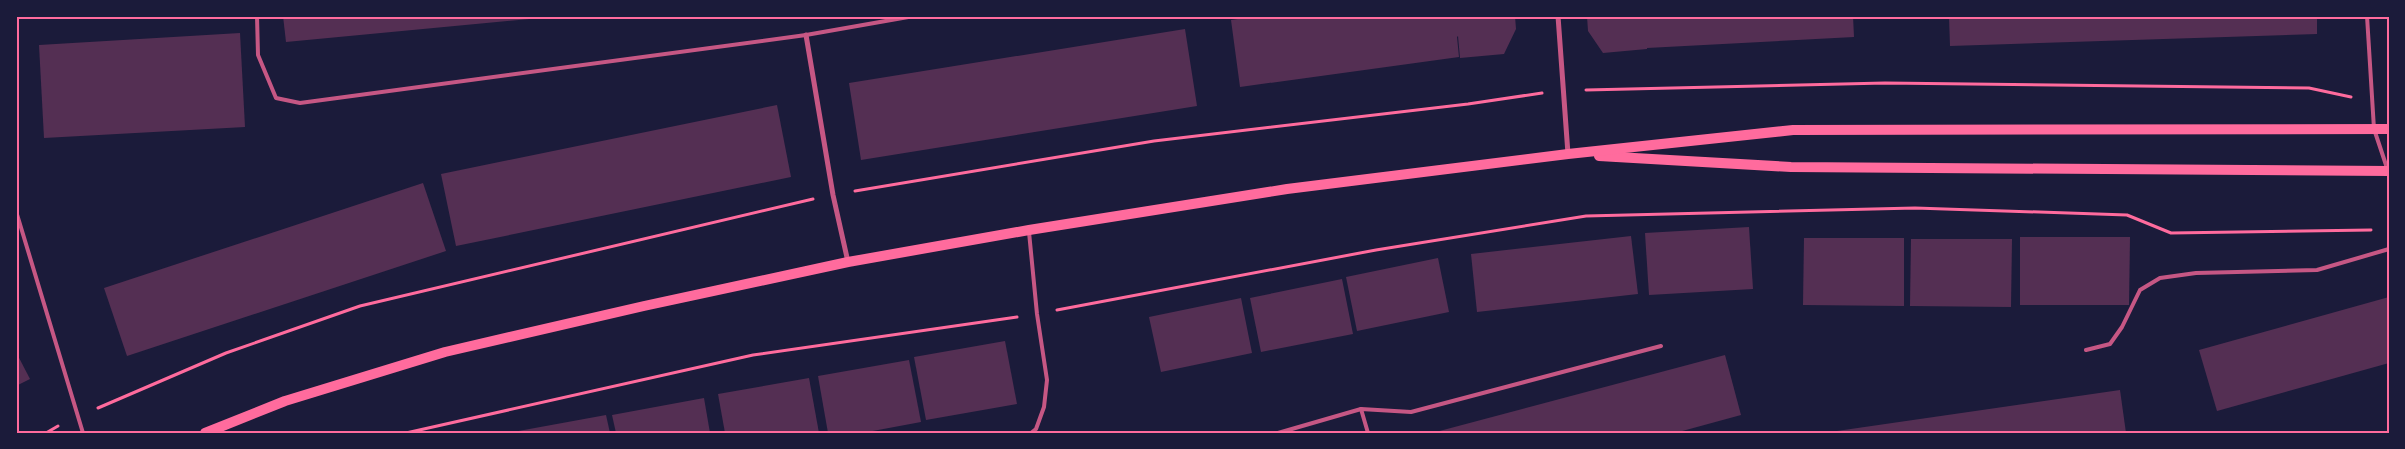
<svg xmlns="http://www.w3.org/2000/svg" width="2405" height="449" font-family="'DM Sans',sans-serif">
	<rect width="100%" height="100%" fill="#1b1b3a"/>
	<g fill="#542f53">
		<polygon points="283,16 540,16 540,18 286,42"/>
		<polygon points="1258,16 1515,16 1516,29 1504,54 1460,58 1458,36 1457,37 1459,57 1240,87 1231,20"/>
		<polygon points="1587,16 1853,16 1854,37 1647,48 1647,49 1603,53 1588,31"/>
		<polygon points="1949,16 2317,16 2317,34 1950,46"/>
		<polygon points="1185,29 1197,106 861,160 849,83"/>
		<polygon points="240,33 245,127 44,138 39,45"/>
		<polygon points="777,105 791,177 456,246 441,174"/>
		<polygon points="423,183 446,251 127,356 104,288"/>
		<polygon points="1749,227 1753,289 1649,295 1645,233"/>
		<polygon points="1631,236 1638,294 1477,312 1471,254"/>
		<polygon points="2020,237 2130,237 2129,305 2020,305"/>
		<polygon points="1804,238 1904,238 1904,306 1803,305"/>
		<polygon points="1911,239 2012,239 2011,307 1910,306"/>
		<polygon points="1438,258 1449,312 1357,331 1346,277"/>
		<polygon points="1342,279 1353,334 1261,352 1250,298"/>
		<polygon points="2389,297 2389,363 2217,411 2199,350"/>
		<polygon points="1241,298 1252,353 1161,372 1149,317"/>
		<polygon points="1005,341 1017,404 926,420 914,357"/>
		<polygon points="16,352 30,379 16,386"/>
		<polygon points="1725,355 1741,415 1675,433 1432,433"/>
		<polygon points="909,360 921,422 862,433 828,433 818,376"/>
		<polygon points="809,378 819,433 725,433 718,394"/>
		<polygon points="2120,390 2126,433 1830,433 1830,432"/>
		<polygon points="704,398 710,433 616,433 612,415"/>
		<polygon points="606,415 610,433 513,433 513,432"/>
	</g>
	<g fill="none" stroke-linecap="round" stroke-linejoin="round">
		<g stroke="#ff6b9d" stroke-width="3">
			<polyline points="1586,90 1885,83 2309,88 2351,97"/>
			<polyline points="855,191 1154,141 1468,104 1542,93"/>
			<polyline points="1057,310 1376,250 1586,216 1915,208 2127,215 2171,233 2371,230"/>
			<polyline points="98,408 226,353 360,306 813,199"/>
			<polyline points="46,433 58,426"/>
			<polyline points="406,433 753,355 1017,317"/>
		</g>
		<g stroke="#c65784" stroke-width="4">
			<polyline points="257,16 258,55 276,98 300,103 806,35 914,16"/>
			<polyline points="2367,16 2374,129 2388,171"/>
			<polyline points="16,211 83,433"/>
			<polyline points="1029,232 1037,314 1047,380 1044,407 1036,429 1031,433"/>
			<polyline points="2086,350 2110,344 2122,327 2140,290 2160,278 2196,273 2317,270 2389,249"/>
			<polyline points="1361,409 1368,433"/>
			<polyline points="1278,433 1361,409 1411,412 1661,346"/>
		</g>
		<g stroke="#c65784" stroke-width="5">
			<polyline points="1558,16 1568,154"/>
			<polyline points="806,35 833,195 848,262"/>
		</g>
		<g stroke="#ff6b9d" stroke-width="10">
			<polyline points="1599,156 1791,167 2389,171"/>
			<polyline points="205,433 285,401 445,352 644,306 848,262 1029,230 1287,189 1568,154 1793,130 2389,129"/>
		</g>
	</g>
	<rect width="2405" height="449" fill="none" stroke="#1b1b3a" stroke-width="35"/>
	<rect x="18" y="18" width="2370" height="414" fill="none" stroke="#ff6b9d" stroke-width="2"/>
</svg>
